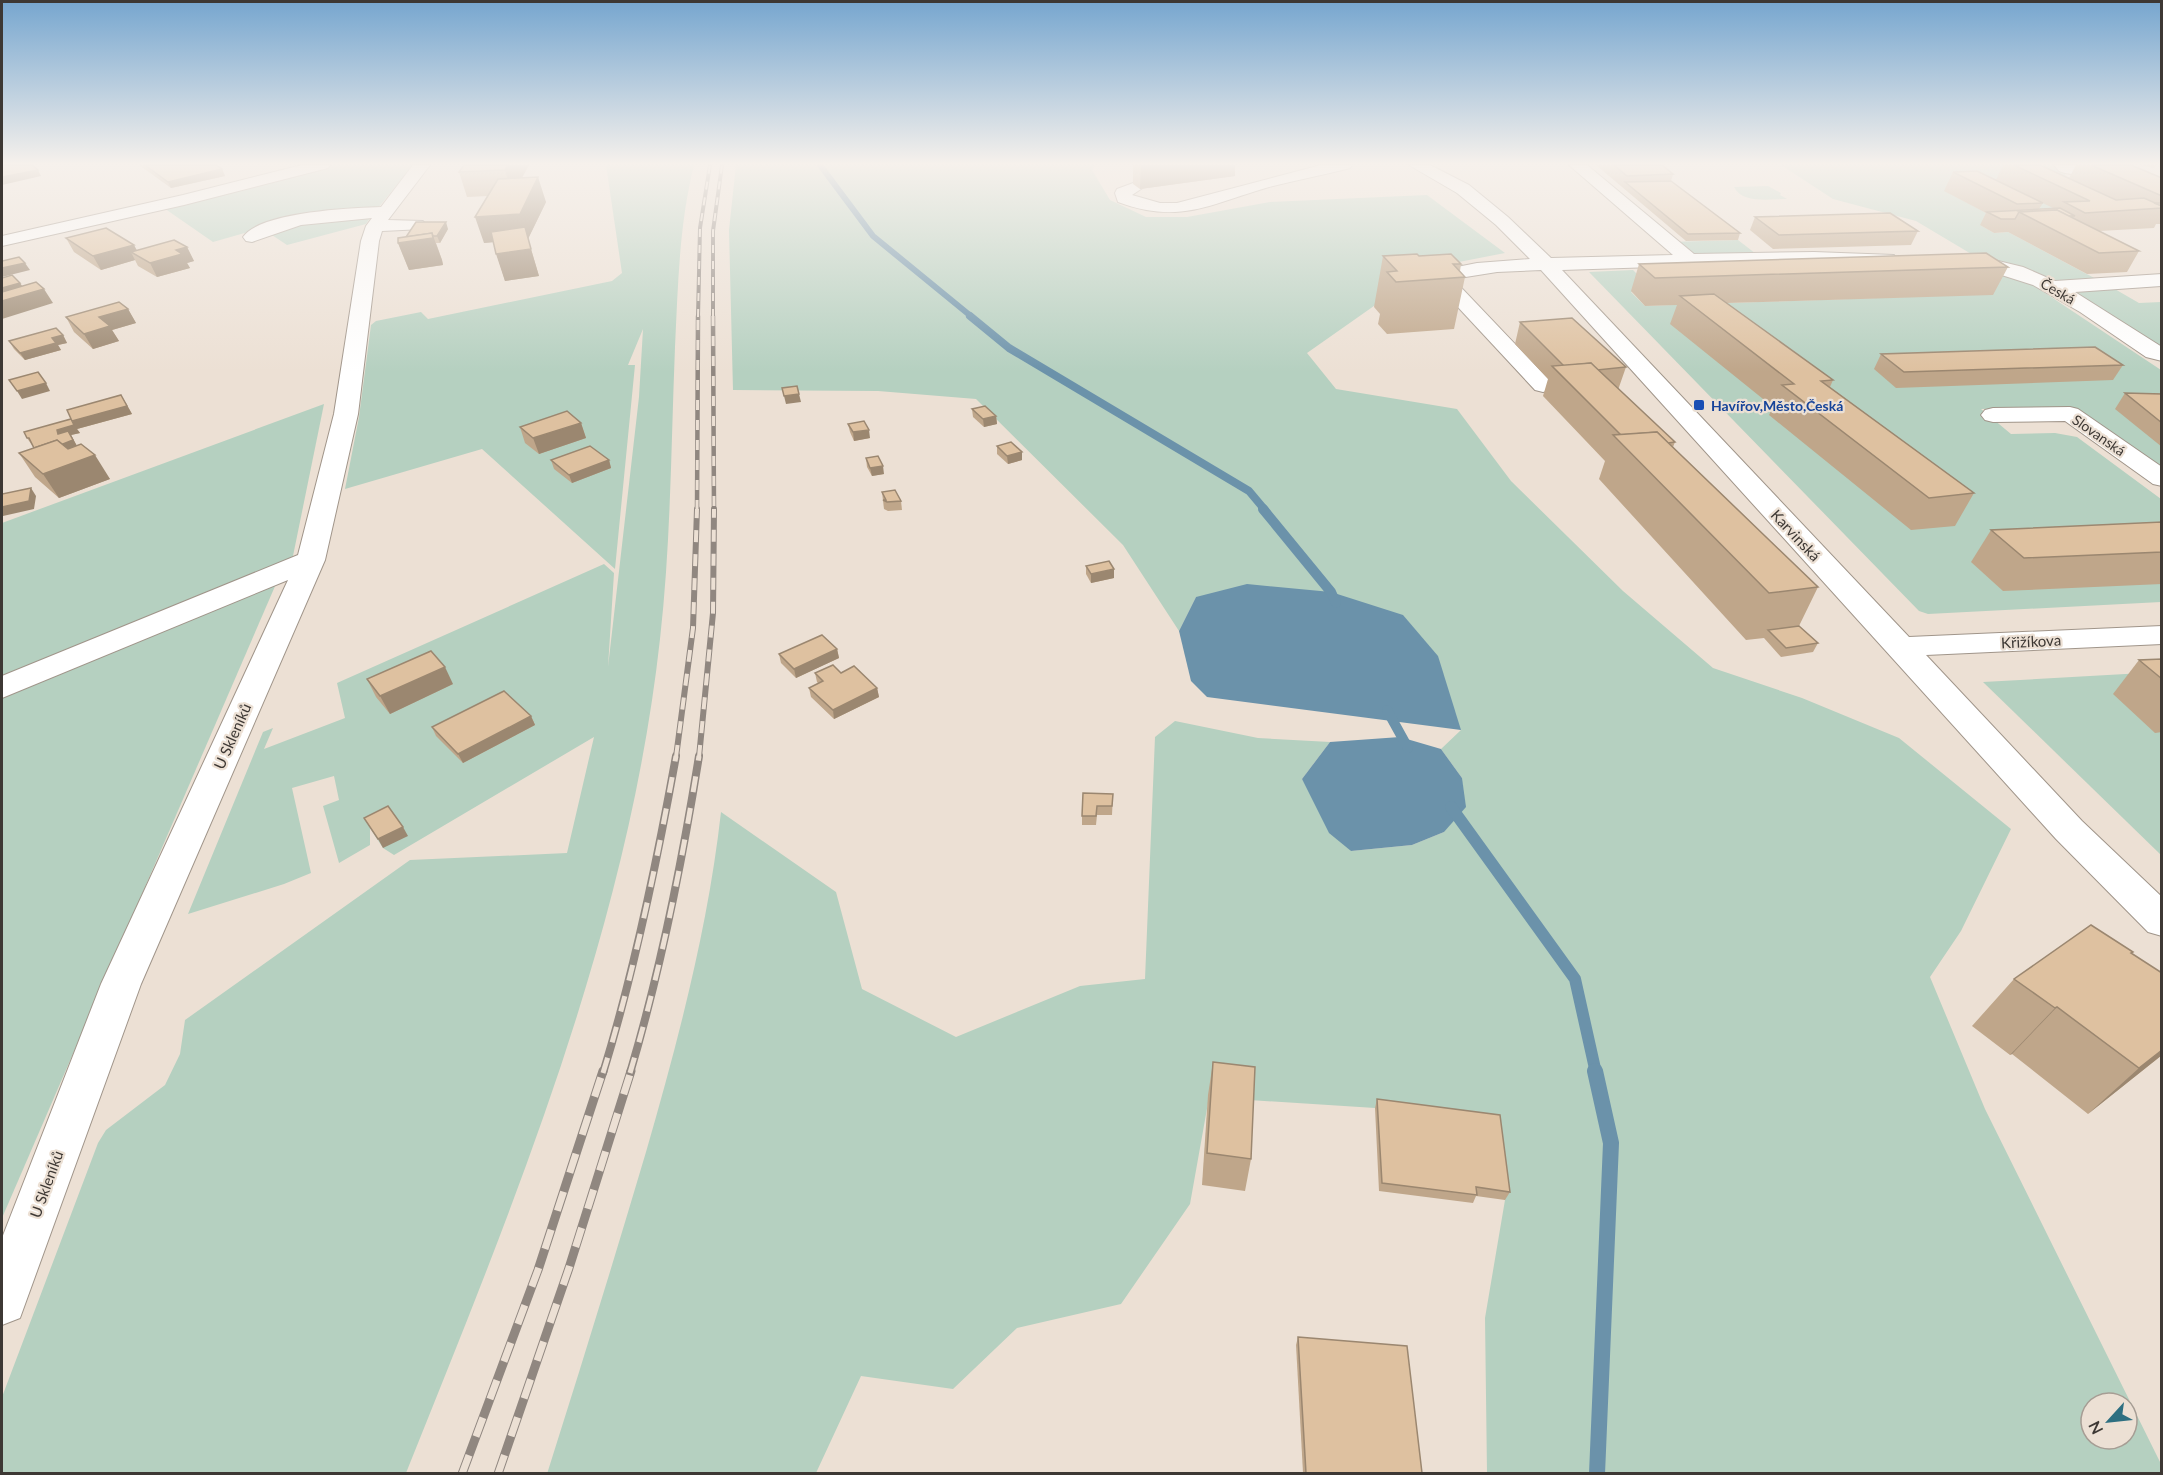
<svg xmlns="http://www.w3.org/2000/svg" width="2163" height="1475" font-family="Lato,sans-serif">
	<rect width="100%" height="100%" fill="#ece0d4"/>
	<g fill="#b5d0c0" fill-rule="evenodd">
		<polygon points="331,165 413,165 378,208 325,210 213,242 161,206"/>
		<path d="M606 165H694C679 225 678 286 675 347 671 444 671 542 660 639 628 929 514 1204 406 1473H2V1397L98 1143 106 1130 165 1085 180 1054 185 1020 410 860 567 853 594 737 394 855 383 848 370 828V845L339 863 323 806 339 800 334 776 292 788 311 873 284 884 188 914 263 732 273 728 264 749 345 718 337 683 604 564 614 573 608 667 639 397 643 329 628 365H635L615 569 482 449 345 489 359 417 371 325 376 321 421 312 428 319 612 281 622 273Z"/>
		<path d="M736 165H1096L1092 170 1110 200 1146 217H1187L1270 202 1427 195 1505 253 1428 268 1307 353 1336 389 1457 409 1511 481 1623 591 1713 668 1802 698 1899 738 2011 829 1961 931 1930 977 1985 1109 2162 1466 2161 1474 1487 1473 1485 1318 1505 1200 1375 1108 1249 1100 1208 1103 1190 1204 1121 1304 1017 1328 953 1389 861 1376 816 1473 547 1474C581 1367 614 1260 646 1152 678 1041 708 928 721 812L836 892 862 989 956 1037 1080 986 1145 979 1155 737 1175 721 1258 738 1330 742 1302 779 1351 851 1412 845 1444 832 1462 778 1441 749 1461 730 1196 597 1179 631 1123 545 976 399 878 391 733 390 729 230ZM2091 1403H2127V1439H2091Z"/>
		<polygon points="1781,165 2055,165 2069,178 2151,216 2079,221 1945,191 2007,224 1982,226 1994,233 2008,232 2098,280 2061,282 2021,267 1978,258 1916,221 1833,199"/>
		<path d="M1768 186 1781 193 1780 195 1787 199C1770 199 1742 204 1734 187Z"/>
		<polygon points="365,216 370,218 366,224 287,245 269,233 319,218"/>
		<polygon points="1738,240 1760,257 1690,257 1669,242"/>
		<polygon points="1969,265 2030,283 2161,370 2161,474 2066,407 1981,409 2011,434 2055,433 2077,437 2161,499 2161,602 1928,614 1919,611 1589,272 1633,270 1654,291 1631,292 1645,306 1991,294"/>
		<polygon points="2113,288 2139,303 2161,302 2161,352 2074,293"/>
		<polygon points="324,404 293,556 275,566 2,684 2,523"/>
		<polygon points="279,577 2,1218 2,695"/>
		<polygon points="2161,672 2161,855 1983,682"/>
	</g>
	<g fill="#6b92aa">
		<polygon points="1247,584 1331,592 1403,615 1438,656 1461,730 1207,697 1191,681 1179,631 1196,597"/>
		<polygon points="1400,737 1441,749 1462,778 1466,807 1444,832 1412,845 1351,851 1329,833 1302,779 1330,742"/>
	</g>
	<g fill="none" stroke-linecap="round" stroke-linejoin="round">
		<polyline stroke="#6b92aa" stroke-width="6" points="820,165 873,236 972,317"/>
		<polyline stroke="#6b92aa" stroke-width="8" points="970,316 1009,348 1249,491 1265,510"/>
		<g stroke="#6b92aa" stroke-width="10">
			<polyline points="1263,509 1331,592 1336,603"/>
			<polyline points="1387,710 1408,748"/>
		</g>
		<polyline stroke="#6b92aa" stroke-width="12" points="1451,807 1575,979 1596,1073"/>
		<polyline stroke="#6b92aa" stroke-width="16" points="1595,1071 1611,1143 1597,1474"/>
		<g stroke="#a0958a" stroke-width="2">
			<g id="minor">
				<polygon points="302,165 330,165 328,168 184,205 2,246 2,236 183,195"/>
				<path d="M413 165H430L388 220 423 221 426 225 423 229 382 231 379 241 358 414 325 560 141 984 20 1318 2 1325V1238L101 984 288 580 2 698V676L298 555 334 414 361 241 366 226 372 218 301 225 252 242 246 241 243 237C260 212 351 208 381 207Z"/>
				<path d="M1321 165H1352L1350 168C1323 175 1296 180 1269 187 1210 204 1180 225 1118 202L1115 193 1117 189 1136 182 1144 187 1132 195 1160 203H1177Z"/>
				<polygon points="1409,165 1430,165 1469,185 1508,217 1551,258 1673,255 1569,165 1587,165 1694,254 1814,252 1894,255 1896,259 1894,263 1887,265 1777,263 1562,270 1909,637 2162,626 2162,644 1926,655 2082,821 2162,897 2162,936 2148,932 2056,839 1541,270 1497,272 1453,279 1554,385 1551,390 1543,392 1535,390 1429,276 1432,272 1477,263 1530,259 1496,225 1457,193"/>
				<path d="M2054 165C2069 165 2117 165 2126 176L2118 181 2065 173 2059 171Z"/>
				<polygon points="1963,256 1990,259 2023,267 2055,281 2162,274 2161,286 2075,292 2162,347 2162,361 2146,357 2080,312 2033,285 1989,271 1956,266 1954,262 1956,258"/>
				<polygon points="2070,407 2078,409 2162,467 2162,486 2153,484 2065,421 1993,422 1985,420 1981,415 1985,410 1993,408"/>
			</g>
		</g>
		<use href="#minor" fill="#fff" fill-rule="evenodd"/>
		<g stroke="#908780" stroke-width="4">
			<g id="rail-far4">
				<polyline points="698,317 700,228 710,165"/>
				<polyline points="713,317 713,231 722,165"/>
			</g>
		</g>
		<g stroke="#908780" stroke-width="4.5">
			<g id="rail-far3">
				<polyline points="713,316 714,510"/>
				<polyline points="697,510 698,316"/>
			</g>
		</g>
		<g stroke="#908780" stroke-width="6">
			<g id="rail-far2">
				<polyline points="676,757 693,628 697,509"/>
				<polyline points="699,757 713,613 714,509"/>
			</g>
		</g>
		<g stroke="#908780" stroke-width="8">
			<g id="rail-far1">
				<path d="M603 1073C635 969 657 862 676 756"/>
				<path d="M630 1073C661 969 682 863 699 756"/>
			</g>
		</g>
		<g stroke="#908780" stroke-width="9">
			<g id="rail">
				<polyline points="462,1474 538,1270 603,1071"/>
				<polyline points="498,1474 569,1268 631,1071"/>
			</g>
		</g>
		<use href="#rail-far4" stroke="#ece0d4" stroke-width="2" stroke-dasharray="8" stroke-linecap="butt"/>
		<use href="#rail-far3" stroke="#ece0d4" stroke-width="3" stroke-dasharray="10" stroke-linecap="butt"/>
		<use href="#rail-far2" stroke="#ece0d4" stroke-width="4" stroke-dasharray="12" stroke-linecap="butt"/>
		<use href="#rail-far1" stroke="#ece0d4" stroke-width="5" stroke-dasharray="16" stroke-linecap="butt"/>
		<use href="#rail" stroke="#ece0d4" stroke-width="7" stroke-dasharray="20" stroke-linecap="butt"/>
	</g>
	<g fill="#bfa68a">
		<polygon points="139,165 216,165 222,169 225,176 171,188"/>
		<polygon points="464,165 529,165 522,178 546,202 528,239 539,276 505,281 493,242 484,243 488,196 467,197 459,172"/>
		<polygon points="1133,165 1237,165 1235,165 1235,176 1140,189 1133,184"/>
		<polygon points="1596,165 1662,165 1673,174 1671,181 1740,233 1738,240 1686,241"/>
		<polygon points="2003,165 2040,165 2069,178 2076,165 2131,165 2162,178 2162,224 2156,224 2154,228 2099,231 2139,251 2127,272 2087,274 2008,232 1994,233 1980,225 1986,213 1944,191 1953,172 2043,203 2039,209 2055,209 1996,180"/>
		<polygon points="2140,165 2156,165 2154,168"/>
		<polygon points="1755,217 1918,231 1911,245 1773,249 1750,230"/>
		<polygon points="448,229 440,243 436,243 442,260 443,265 409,270 398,243"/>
		<polygon points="66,238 137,250 187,247 194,261 187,263 190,268 157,277 138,266 135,260 101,270 74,252"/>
		<polygon points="1383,256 1419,256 1461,264 1460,271 1465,277 1454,329 1387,334 1378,324 1380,314 1374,307"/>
		<polygon points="1639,264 2008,267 1993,295 1727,303 1833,380 1830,387 1974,493 1955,526 1911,530 1769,415 1773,407 1670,324 1677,305 1645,306 1631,291"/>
		<polygon points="128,309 136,323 112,330 119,341 93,349 74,332 66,317"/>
		<polygon points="1520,322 1626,367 1618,390 1675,442 1673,447 1818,587 1799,626 1818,643 1813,652 1781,657 1764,638 1746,640 1599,479 1605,461 1543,396 1548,379 1515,344"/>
		<polygon points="63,335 67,343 58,345 61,350 25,360 14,349 9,341"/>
		<polygon points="1881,354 2123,365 2113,380 1896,388 1874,369"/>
		<polygon points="2125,393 2162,394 2162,447 2115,409"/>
		<polygon points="126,403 132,414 77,429 80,433 71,435 77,446 110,479 59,498 35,477 19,453 34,448 27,438"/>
		<polygon points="972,409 996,416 997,424 984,427 973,417"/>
		<polygon points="581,423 586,438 539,454 525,443 520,427"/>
		<polygon points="848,424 870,438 854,441 850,432"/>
		<polygon points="997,446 1022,452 1022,460 1008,464 997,454"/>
		<polygon points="866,458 884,474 872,476 867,467"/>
		<polygon points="551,460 609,460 611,468 572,483 554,469"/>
		<polygon points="882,492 901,501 902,510 888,511 884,509"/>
		<polygon points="2162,522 2162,584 2003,591 1971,562 1991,530"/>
		<polygon points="1086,566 1114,578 1091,583 1086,574"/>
		<polygon points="837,649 839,658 796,678 781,663 779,654"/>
		<polygon points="2162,659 2162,732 2155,733 2113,694 2139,660"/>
		<polygon points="815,673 841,673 877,688 879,697 834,719 811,697 809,688 818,683 817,682"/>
		<polygon points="367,679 453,684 390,714 376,697"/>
		<polygon points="531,716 535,725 463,763 436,736 432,727"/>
		<polygon points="1113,794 1112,815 1097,815 1096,825 1082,825 1082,816"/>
		<polygon points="2131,954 2162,1055 2088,1114 2012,1054 2010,1055 1972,1026 2014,979"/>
		<polygon points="1213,1062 1251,1159 1245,1191 1202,1185 1208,1095"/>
		<polygon points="1377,1099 1510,1192 1505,1200 1476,1196 1473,1203 1379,1191 1375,1108"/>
		<polygon points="1298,1337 1422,1473 1303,1473 1296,1345"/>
	</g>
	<g fill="#9b8770">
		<polygon points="508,165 529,165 512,195 505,170"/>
		<polygon points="1141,165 1237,165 1235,165 1235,176 1140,189"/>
		<polygon points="222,169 225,176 171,188 168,182"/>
		<polygon points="38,170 41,176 2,185 2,177"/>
		<polygon points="538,177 546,202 528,239 539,276 505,281 496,254 528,239 484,243 475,217"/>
		<polygon points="446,222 448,229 440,243 437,236"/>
		<polygon points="432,233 442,260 443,265 409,270 398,243"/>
		<polygon points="134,245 141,258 131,252 135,260 101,270 93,256"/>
		<polygon points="187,247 194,261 187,263 190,268 157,277 150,263 176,250"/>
		<polygon points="25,263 30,270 2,277 2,268"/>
		<polygon points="20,283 25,290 2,296 2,288"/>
		<polygon points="44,289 53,303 2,319 2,301"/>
		<polygon points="128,309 136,323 112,330 119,341 93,349 84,334 99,317"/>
		<polygon points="63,335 67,343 58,345 61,350 25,360 20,353 52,338"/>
		<polygon points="46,383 50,391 22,399 17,391"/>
		<polygon points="799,394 801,402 786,404 784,396"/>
		<polygon points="121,395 132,414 77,429 80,433 71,435 78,448 41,460 58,434 57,430"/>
		<polygon points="996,416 997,424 984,427 983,419"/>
		<polygon points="581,423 586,438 539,454 533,438"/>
		<polygon points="869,430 870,438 854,441 853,432"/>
		<polygon points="1022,452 1022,460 1008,464 1007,456"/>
		<polygon points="95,455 110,479 59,498 43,474"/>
		<polygon points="609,460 611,468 572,483 569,475"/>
		<polygon points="883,466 884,474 872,476 870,468"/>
		<polygon points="31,488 36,496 34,509 3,516 2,514 2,507"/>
		<polygon points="1114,569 1114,578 1091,583 1091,574"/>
		<polygon points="837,649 839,658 796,678 794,669"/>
		<polygon points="445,667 453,684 390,714 380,696"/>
		<polygon points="877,688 879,697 834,719 833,710"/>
		<polygon points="531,716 535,725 463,763 458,754"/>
		<polygon points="403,827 408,836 383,848 378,839"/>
		<polygon points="2057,1007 2012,1054 2010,1055 2055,1008"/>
		<polygon points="2162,1050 2162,1055 2088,1114 2139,1068"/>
	</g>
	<g fill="#dec1a0" stroke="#9b8770" stroke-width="1.5">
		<polygon points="2,165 32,165 38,170 2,177"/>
		<polygon points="145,165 216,165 222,169 168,182"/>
		<polygon points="464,165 508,165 505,170 459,172"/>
		<polygon points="1614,165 1662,165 1673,174 1627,176"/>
		<polygon points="2014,165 2040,165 2116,200 2144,198 2162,206 2162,208 2085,213 2064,202 2090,201"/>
		<polygon points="2091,165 2131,165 2162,178 2162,196"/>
		<polygon points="1977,171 2043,203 2017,204 1953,172"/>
		<polygon points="538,177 520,214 475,217 498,179"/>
		<polygon points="1671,181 1740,233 1688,234 1625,182"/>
		<polygon points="2154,203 2162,203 2162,206"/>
		<polygon points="2060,208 2075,216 2068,216 2057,210 2019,212 2015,219 2001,219 1987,212"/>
		<polygon points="2057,210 2139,251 2099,253 2019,212"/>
		<polygon points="1890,213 1918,231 1779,235 1755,217"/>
		<polygon points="416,222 446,222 437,236 433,236 432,233 406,237"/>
		<polygon points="525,227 531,249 496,254 491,232"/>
		<polygon points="106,228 134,245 93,256 66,238"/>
		<polygon points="432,233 433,238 398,243 398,238"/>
		<polygon points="174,240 187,247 176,250 182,254 150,263 131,252"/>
		<polygon points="1986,253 2008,267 1655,278 1639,264"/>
		<polygon points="1417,254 1419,256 1451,254 1461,264 1453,264 1465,277 1396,282 1387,272 1397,271 1383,256"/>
		<polygon points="19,257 25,263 2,268 2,261"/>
		<polygon points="12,275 20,283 2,288 2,278"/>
		<polygon points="36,282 44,289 2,301 2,292"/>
		<polygon points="1714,294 1833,380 1821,381 1974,493 1929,498 1782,385 1794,384 1680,296"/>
		<polygon points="119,302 128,309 99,317 110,326 84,334 66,317"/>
		<polygon points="1572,318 1626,367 1597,370 1591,363 1564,366 1520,322"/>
		<polygon points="56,328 63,335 52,338 56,343 20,353 9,341"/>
		<polygon points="2095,347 2123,365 1904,372 1881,354"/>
		<polygon points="1591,363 1675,442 1668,443 1657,432 1621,435 1552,366"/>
		<polygon points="38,372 46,383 17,391 9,380"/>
		<polygon points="797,386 799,394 784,396 782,388"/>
		<polygon points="2125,393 2162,394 2162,423"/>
		<polygon points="121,395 127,406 72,421 74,425 57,430 58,434 68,431 73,440 63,444 62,444 57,440 34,448 29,438 27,438 24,432 71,419 72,421 67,410"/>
		<polygon points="985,406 996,416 983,419 972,409"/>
		<polygon points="567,411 581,423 533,438 520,427"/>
		<polygon points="864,421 869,430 853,432 848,424"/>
		<polygon points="1657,432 1818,587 1769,593 1613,435"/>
		<polygon points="57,440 68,449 81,444 95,455 43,474 19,453"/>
		<polygon points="1011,442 1022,452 1007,456 997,446"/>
		<polygon points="590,446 609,460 569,475 551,460"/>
		<polygon points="878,456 883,466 870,468 866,458"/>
		<polygon points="31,488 29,501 2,507 2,494"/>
		<polygon points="895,490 901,501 887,502 883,500 886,500 882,492"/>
		<polygon points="2162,522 2162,552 2024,558 1991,530"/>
		<polygon points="1109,561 1114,569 1091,574 1086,566"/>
		<polygon points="1799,626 1818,643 1786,648 1768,630"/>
		<polygon points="822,635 837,649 794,669 779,654"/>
		<polygon points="431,651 445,667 380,696 367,679"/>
		<polygon points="2162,659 2162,679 2139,660"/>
		<polygon points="833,665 841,673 854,666 877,688 833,710 809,688 823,681 815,673"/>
		<polygon points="504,691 531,716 458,754 432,727"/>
		<polygon points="1083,793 1113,794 1112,806 1097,806 1096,816 1082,816"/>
		<polygon points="388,806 403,827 378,839 364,818"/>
		<polygon points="2091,925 2133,952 2131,953 2162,973 2162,1050 2139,1068 2057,1007 2055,1008 2014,979"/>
		<polygon points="1213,1062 1255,1067 1251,1159 1207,1153"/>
		<polygon points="1377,1099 1500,1115 1510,1192 1476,1187 1477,1195 1382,1183"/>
		<polygon points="1298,1337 1407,1346 1422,1473 1306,1473"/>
	</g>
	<linearGradient id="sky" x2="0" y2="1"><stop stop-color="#76a6cf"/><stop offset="0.44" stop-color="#f6f1ec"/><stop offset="1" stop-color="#f6f1ec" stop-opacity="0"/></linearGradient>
	<rect width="2163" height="372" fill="url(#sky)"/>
	<rect fill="#1a4fb4" stroke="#ece0d4" stroke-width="2" x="1693" y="399" width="12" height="12" rx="3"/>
	<g text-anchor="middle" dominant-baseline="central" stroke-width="4.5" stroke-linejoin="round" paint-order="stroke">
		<g font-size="14" fill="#3d3834" stroke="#ece0d4">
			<text transform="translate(2058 291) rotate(30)">Česká</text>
			<text transform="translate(2099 435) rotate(35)">Slovanská</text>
		</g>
		<g font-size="14" font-weight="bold" fill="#164399" stroke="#ece0d4" text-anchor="start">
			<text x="1711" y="405">Havířov,Město,Česká</text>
		</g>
		<g font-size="15" fill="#3d3834" stroke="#ece0d4">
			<text transform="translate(1796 535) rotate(47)">Karvinská</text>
			<text transform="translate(2031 641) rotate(-3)">Křižíkova</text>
			<text transform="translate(232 736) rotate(-66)">U Skleníků</text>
			<text transform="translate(46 1184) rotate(-70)">U Skleníků</text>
		</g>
	</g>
	<rect width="2163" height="1475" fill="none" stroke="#3d3834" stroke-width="6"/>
	<g transform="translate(2109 1421) rotate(243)"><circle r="28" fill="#ece0d4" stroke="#a69d94" stroke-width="1.5"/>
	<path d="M0-4.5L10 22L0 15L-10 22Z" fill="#2d6f81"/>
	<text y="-9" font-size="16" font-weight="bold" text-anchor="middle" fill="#3d3834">N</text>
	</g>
</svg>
